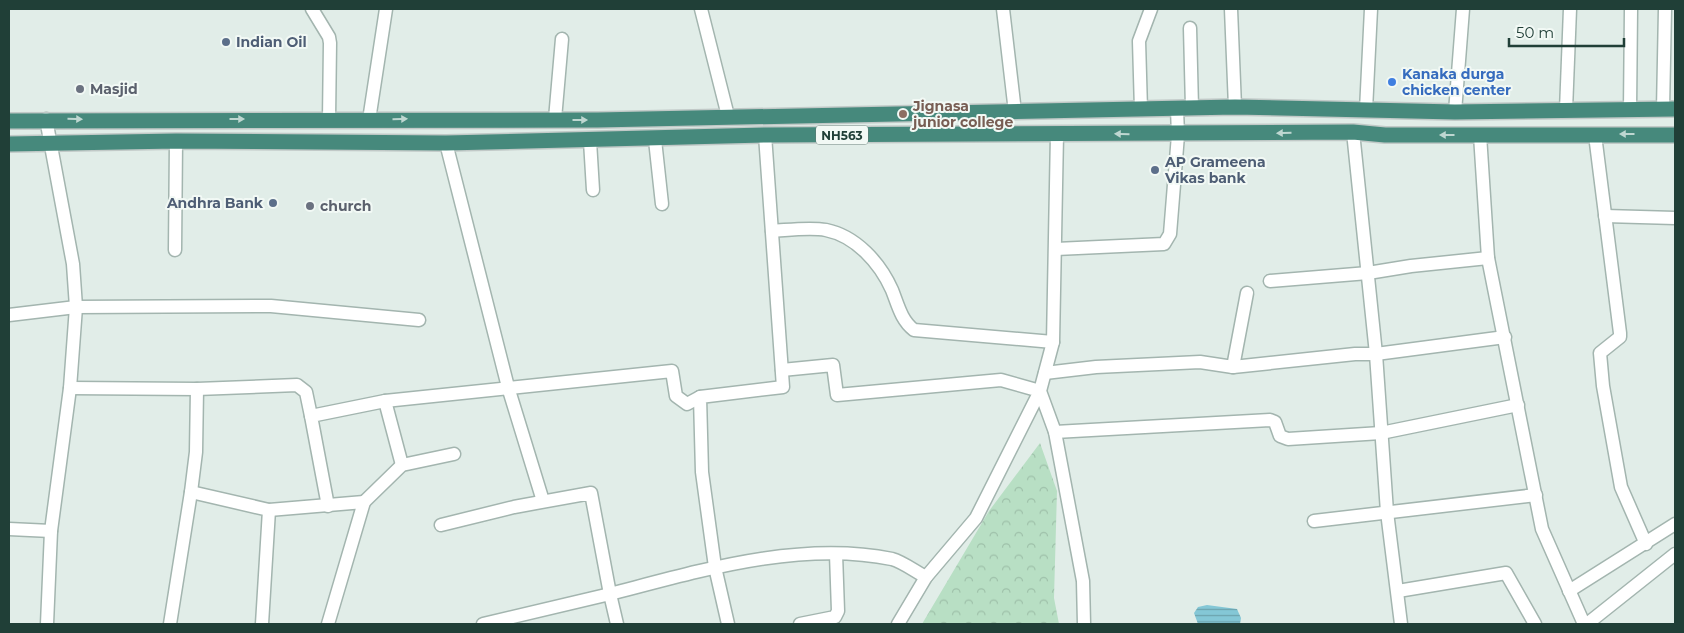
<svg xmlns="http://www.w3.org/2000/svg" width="1684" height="633" font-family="Montserrat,sans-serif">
	<defs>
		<pattern id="forest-crowns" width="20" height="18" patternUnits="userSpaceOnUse" patternTransform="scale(1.25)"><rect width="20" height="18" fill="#b8dfc4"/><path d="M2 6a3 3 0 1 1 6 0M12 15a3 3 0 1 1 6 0" fill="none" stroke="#9ec0a9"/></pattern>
		<pattern id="water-rules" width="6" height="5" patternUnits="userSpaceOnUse" patternTransform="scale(1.25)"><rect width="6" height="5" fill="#84c7d6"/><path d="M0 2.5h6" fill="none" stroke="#6ca3ae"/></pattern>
	</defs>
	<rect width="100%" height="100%" fill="#e1ede8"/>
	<polygon fill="url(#forest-crowns)" points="1040,443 1057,491 1054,598 1059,624 922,624 989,511"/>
	<polygon fill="url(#water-rules)" points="1207,605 1237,609 1241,618 1240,624 1198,624 1194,613 1198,607"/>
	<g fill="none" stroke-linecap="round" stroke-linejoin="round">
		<g stroke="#a3b5af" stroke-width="15">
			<g id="minor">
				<polyline points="312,9 329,37 330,43 329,119"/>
				<polyline points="701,9 728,116"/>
				<polyline points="1003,9 1015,112"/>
				<polyline points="1231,9 1235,107"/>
				<polyline points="1190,28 1192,108"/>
				<polyline points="1663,109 1665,9"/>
				<polyline points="1141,110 1139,41 1151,9"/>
				<polyline points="1366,110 1371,9"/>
				<polyline points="1566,110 1570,9"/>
				<polyline points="1630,110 1631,9"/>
				<polyline points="1455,112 1463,9"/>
				<polyline points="46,119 73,264 76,307 70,388 51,531 47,624"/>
				<polyline points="555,119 562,39"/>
				<polyline points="369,120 386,9"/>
				<polyline points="1353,132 1376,354 1387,512 1401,624"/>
				<polyline points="1057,134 1053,342 1040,391 1055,432 1083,581 1084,624"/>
				<polyline points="1480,135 1488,258 1542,529 1584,624"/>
				<polyline points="1595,135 1620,333 1620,337 1600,353 1603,386 1621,487 1646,544"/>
				<polyline points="655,140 662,204"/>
				<polyline points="590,141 593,190"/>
				<polyline points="446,143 508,387 543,501"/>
				<polyline points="1605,216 1675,218"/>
				<path d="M772 231C789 230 810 227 826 230 856 236 880 263 892 290 898 305 901 320 914 330L1053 342"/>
				<polyline points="1056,249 1164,244 1170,234 1178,135 1177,109"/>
				<polyline points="175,250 176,141"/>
				<polyline points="1270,281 1368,273 1411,266 1488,258"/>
				<polyline points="9,315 76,307 271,306 419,320"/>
				<polyline points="1233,367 1247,293"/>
				<polyline points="782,370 833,365 837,395 1001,380 1040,391 976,518 926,577 898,624"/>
				<polyline points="1045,373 1096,367 1200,362 1233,367 1355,354 1376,354 1505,337"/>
				<polyline points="70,388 197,389 297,385 306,392 311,416"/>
				<polyline points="385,401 402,465"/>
				<polyline points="1055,432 1270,420 1275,422 1280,436 1288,439 1381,433 1518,405"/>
				<polyline points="191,492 269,510 262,624"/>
				<polyline points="364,502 402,465 454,454"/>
				<polyline points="328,506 311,416 385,401 672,371 676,396 687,404 700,397"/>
				<polyline points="269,510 364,502 328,624"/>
				<polyline points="1314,521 1536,495"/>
				<path d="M441 525 514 507 591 493 610 594C699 571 800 540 892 559 903 562 916 572 926 577"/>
				<polyline points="9,529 51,531"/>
				<polyline points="1398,591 1506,573 1535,624"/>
				<polyline points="1569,591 1675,524"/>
				<polyline points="170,624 191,492 196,452 197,389"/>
				<polyline points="483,624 610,594 617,624"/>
				<polyline points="728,624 715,567 702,472 700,397 783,387 765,135"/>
				<polyline points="800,624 835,617 838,611 836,554"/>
				<polyline points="1587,624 1675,554"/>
			</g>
		</g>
		<g stroke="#c1c9c7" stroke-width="18">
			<g id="trunk">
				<polyline points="9,121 598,120 1235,107 1455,112 1675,109"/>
				<polyline points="9,144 176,141 446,143 765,135 1353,132 1385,135 1675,135"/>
			</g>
		</g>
		<use href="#minor" stroke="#fff" stroke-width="12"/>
		<use href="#trunk" stroke="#46897c" stroke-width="15"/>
	</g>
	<defs><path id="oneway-solid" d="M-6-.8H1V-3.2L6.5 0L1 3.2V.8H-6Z" transform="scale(1.25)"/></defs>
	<g fill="#bed7d1">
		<use href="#oneway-solid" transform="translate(75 119) rotate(1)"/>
		<use href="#oneway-solid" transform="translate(237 119)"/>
		<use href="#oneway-solid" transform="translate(400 119) rotate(-1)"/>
		<use href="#oneway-solid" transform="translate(580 120)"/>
		<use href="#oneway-solid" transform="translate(1284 133) rotate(179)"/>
		<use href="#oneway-solid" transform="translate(1122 134) rotate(-179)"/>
		<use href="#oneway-solid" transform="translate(1627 134) rotate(-180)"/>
		<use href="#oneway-solid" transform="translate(1447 135) rotate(180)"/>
	</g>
	<g fill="#5c6f8a" stroke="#f2f9f5" stroke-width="2">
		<circle cx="226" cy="42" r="5"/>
		<circle cx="1155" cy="170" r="5"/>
		<circle cx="273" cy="203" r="5"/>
	</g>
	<circle fill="#3f7fe0" stroke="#f2f9f5" stroke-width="2" cx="1392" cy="82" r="5"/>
	<g fill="#6b7280" stroke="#f2f9f5" stroke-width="2">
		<circle cx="80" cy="89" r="5"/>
		<circle cx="310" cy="206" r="5"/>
	</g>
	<circle fill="#8d6e63" stroke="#f2f9f5" stroke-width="2" cx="903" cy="114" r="5"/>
	<g text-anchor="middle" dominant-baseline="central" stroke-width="4" stroke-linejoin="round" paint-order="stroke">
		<rect fill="#f2f9f5" stroke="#5f7770" stroke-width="1" x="816" y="125.5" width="52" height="19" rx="4"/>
		<g font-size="12" font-weight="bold" fill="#203f37">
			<text x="842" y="135">NH563</text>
		</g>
		<g font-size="14" font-weight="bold" fill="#4e5e75" stroke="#f2f9f5" text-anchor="start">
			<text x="236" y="42">Indian Oil</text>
			<text x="1165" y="162">AP Grameena<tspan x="1165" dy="16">Vikas bank</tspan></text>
			<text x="263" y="203" text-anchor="end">Andhra Bank</text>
		</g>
		<g font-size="14" font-weight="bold" fill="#366cbe" stroke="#f2f9f5" text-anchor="start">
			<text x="1402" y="74">Kanaka durga<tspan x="1402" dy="16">chicken center</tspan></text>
		</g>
		<g font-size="14" font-weight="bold" fill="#5b616d" stroke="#f2f9f5" text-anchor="start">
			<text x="90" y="89">Masjid</text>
			<text x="320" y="206">church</text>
		</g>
		<g font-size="14" font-weight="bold" fill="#785e54" stroke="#f2f9f5" text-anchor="start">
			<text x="913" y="106">Jignasa<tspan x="913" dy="16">junior college</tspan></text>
		</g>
	</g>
	<rect width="1684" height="633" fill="none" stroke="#203f37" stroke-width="20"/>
	<path d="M1509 38v8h115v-8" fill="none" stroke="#203f37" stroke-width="2.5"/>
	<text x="1516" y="38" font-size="15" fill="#203f37" stroke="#f2f9f5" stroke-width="4" paint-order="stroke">50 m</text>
</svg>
